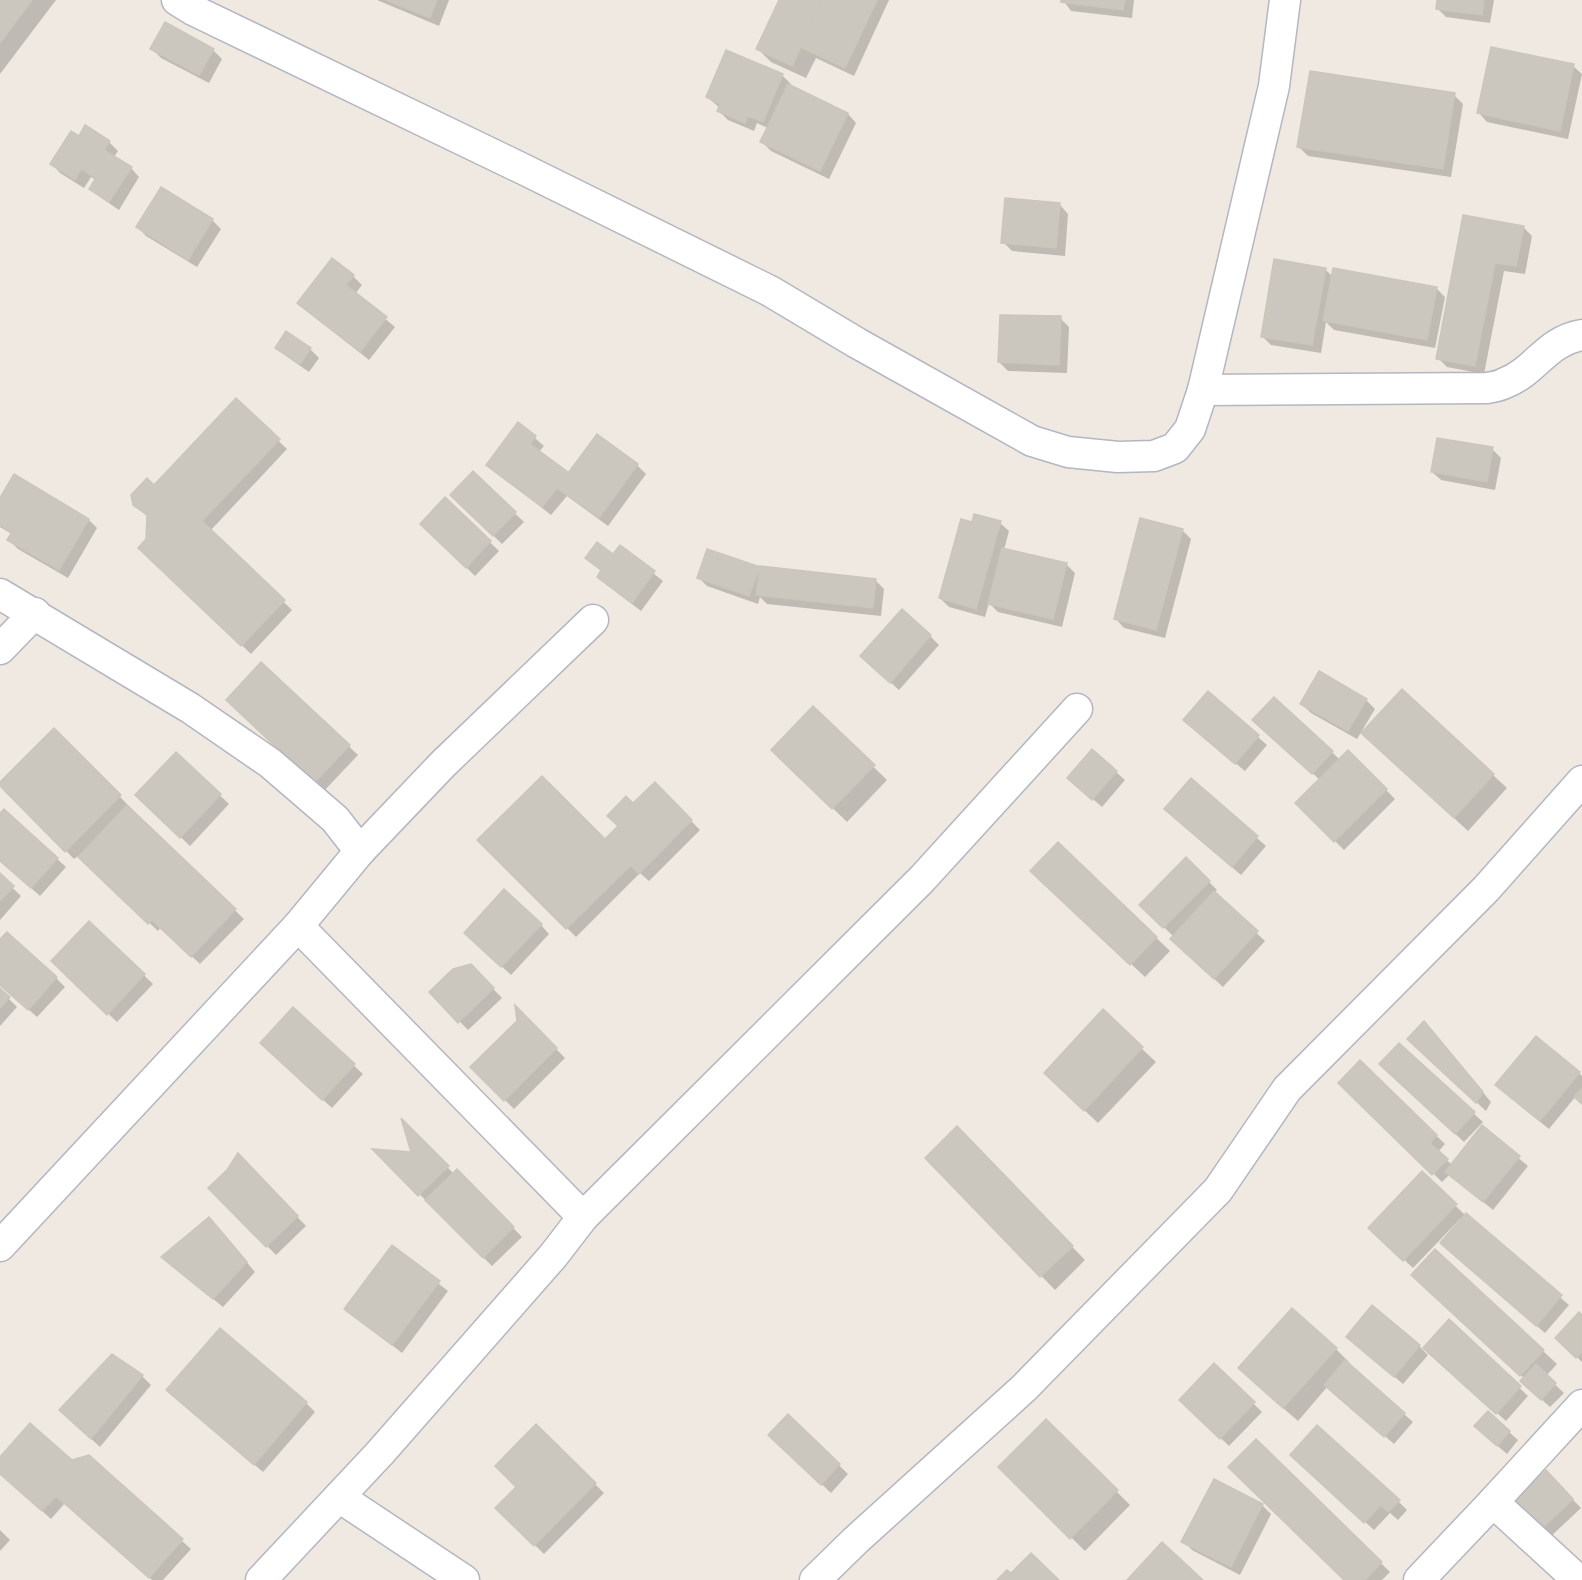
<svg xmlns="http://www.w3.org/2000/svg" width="1582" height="1580" font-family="Inter,sans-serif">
	<rect width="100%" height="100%" fill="#efe9e1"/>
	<g fill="#0003">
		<polygon points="0,0 56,0 0,74"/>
		<polygon points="377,0 449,0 439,26"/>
		<polygon points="781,0 889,0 854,76 816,58 806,78 771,62 758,49"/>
		<polygon points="1063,0 1134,0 1132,18 1071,11"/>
		<polygon points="1438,0 1494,0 1490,23 1446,17 1437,8"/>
		<polygon points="152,49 213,50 222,59 209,83 161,58"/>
		<polygon points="1573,66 1582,74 1568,139 1487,122 1479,113"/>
		<polygon points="782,75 791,84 790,87 848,114 856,123 829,179 771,151 762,142 768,128 757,123 754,131 728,120 719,111 720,108 707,97"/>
		<polygon points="1454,95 1463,104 1451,177 1308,156 1299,147"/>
		<polygon points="79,138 109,142 118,151 114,157 131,168 139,177 119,210 100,197 91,189 96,180 91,177 84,188 60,173 52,164"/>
		<polygon points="1060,205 1068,214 1065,256 1012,251 1003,242"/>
		<polygon points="1464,217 1523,227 1532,236 1525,274 1504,271 1484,374 1447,367 1438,358"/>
		<polygon points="212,220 221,229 197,267 146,236 138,227"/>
		<polygon points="1325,269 1333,277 1436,288 1445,297 1435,348 1334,330 1326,322 1321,353 1271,345 1262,336"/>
		<polygon points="353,276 362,285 355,294 395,327 369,360 299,303"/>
		<polygon points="1060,318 1069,327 1067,373 1008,371 999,362"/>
		<polygon points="277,348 310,349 319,358 309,372 286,356"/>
		<polygon points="236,400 287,449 210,531 292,610 251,654 140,548 148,539 148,517 135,504 154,487"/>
		<polygon points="519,424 544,446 539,452 569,475 637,465 646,474 608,526 567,496 551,515 488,465"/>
		<polygon points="1492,449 1501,458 1495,490 1441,480 1432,472"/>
		<polygon points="473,473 524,522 502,544 452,495"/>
		<polygon points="445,499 499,551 475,576 422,524"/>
		<polygon points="0,501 89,520 97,528 68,578 18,549 9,540 12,534 0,527"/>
		<polygon points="973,523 1000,523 1009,531 1004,550 1066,564 1075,573 1062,627 998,612 989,603 985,617 949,607 940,598"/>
		<polygon points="1182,530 1191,539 1165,638 1124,628 1116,619"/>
		<polygon points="620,547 663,581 641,611 607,585 598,577 602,572 587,558 614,556"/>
		<polygon points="759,568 761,570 875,580 884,589 881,616 767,604 760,597 758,604 707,586 699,578"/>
		<polygon points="930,636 939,645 899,690 871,665"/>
		<polygon points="262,664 358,755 324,791 228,700"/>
		<polygon points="1402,691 1507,788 1468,831 1376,746"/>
		<polygon points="1208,693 1267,745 1245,771 1194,729"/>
		<polygon points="1366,700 1375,709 1357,739 1311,713 1302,704"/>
		<polygon points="813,708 887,780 847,822 773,750"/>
		<polygon points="1263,728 1332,752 1340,760 1348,752 1395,799 1344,850 1297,803 1320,780"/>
		<polygon points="54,730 128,805 127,807 244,919 200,964 161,927 158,931 78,856 74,859 0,784"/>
		<polygon points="176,754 229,804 190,846 137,795"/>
		<polygon points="1116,772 1125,780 1102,807 1078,786"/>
		<polygon points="1191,780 1266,846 1241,875 1175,818"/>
		<polygon points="655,784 700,830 649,881 640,873 576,937 479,840 605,841 620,826 633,805"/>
		<polygon points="4,811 66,867 40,896 0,860 0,815"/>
		<polygon points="1058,844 1170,951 1145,977 1046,884"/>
		<polygon points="1186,859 1217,890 1214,893 1265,941 1223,987 1181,948 1174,937 1141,905"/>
		<polygon points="0,876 21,896 0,920"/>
		<polygon points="89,923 153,984 117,1022 53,961"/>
		<polygon points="541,925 549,934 511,975 475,942"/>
		<polygon points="0,942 56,978 65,987 37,1017 0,984"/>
		<polygon points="471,966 502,998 468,1030 431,992"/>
		<polygon points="0,990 17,1007 0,1026"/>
		<polygon points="293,1009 363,1074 332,1108 271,1052"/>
		<polygon points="517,1009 565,1058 514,1109 472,1067 519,1022"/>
		<polygon points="1103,1012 1156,1062 1098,1123 1059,1086"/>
		<polygon points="1432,1032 1491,1102 1486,1111 1418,1048"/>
		<polygon points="1399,1045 1483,1122 1464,1142 1390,1073"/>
		<polygon points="1360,1062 1445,1144 1438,1152 1452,1165 1482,1128 1528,1166 1493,1210 1450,1174 1442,1182 1340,1083"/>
		<polygon points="1579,1073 1582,1076 1582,1103 1576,1096 1549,1129 1506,1094"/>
		<polygon points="404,1123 454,1174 457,1171 522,1237 492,1266 376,1151 413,1154"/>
		<polygon points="957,1128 1085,1260 1055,1290 927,1158"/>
		<polygon points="238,1155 306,1226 276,1255 210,1188 228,1171"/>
		<polygon points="1422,1173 1466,1216 1569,1305 1545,1333 1451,1252 1462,1221 1460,1219 1413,1268 1370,1228"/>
		<polygon points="217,1227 255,1272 223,1307 172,1265"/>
		<polygon points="392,1247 448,1291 402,1353 346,1309"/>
		<polygon points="1435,1251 1557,1364 1546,1376 1564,1393 1550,1407 1531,1390 1525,1379 1426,1289"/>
		<polygon points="1582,1317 1582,1362 1557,1338"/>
		<polygon points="1450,1322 1528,1396 1506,1421 1434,1357"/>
		<polygon points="1348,1337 1419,1346 1428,1355 1403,1384"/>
		<polygon points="1336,1349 1349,1362 1348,1364 1413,1422 1394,1444 1328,1386 1298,1421 1253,1382"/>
		<polygon points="112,1356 142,1376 151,1385 100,1447 70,1419"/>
		<polygon points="1214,1365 1262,1412 1229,1446 1181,1400"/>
		<polygon points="177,1399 306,1403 315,1412 263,1472"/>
		<polygon points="788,1416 848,1474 831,1493 770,1435"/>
		<polygon points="1046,1421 1130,1505 1085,1551 1000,1467"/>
		<polygon points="536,1426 604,1493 544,1554 497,1508 518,1487"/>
		<polygon points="1509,1432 1518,1440 1507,1454 1485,1435"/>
		<polygon points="1256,1441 1390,1572 1382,1580 1346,1580"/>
		<polygon points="88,1457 191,1549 163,1580 152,1580 65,1503 51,1519 0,1473 0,1459 71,1462"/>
		<polygon points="1300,1463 1398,1501 1407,1510 1398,1520 1390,1513 1374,1530"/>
		<polygon points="1546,1472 1581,1508 1548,1539 1513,1503"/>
		<polygon points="1262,1505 1271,1514 1240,1575 1192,1550 1183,1541"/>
		<polygon points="0,1530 10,1540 0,1551"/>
	</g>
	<g fill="#cbc7bf" stroke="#cbc6ba" stroke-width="1.5">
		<polygon points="0,0 32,0 0,43"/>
		<polygon points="386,0 437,0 430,18"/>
		<polygon points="779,0 823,0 792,66 756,49"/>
		<polygon points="822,0 877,0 845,68 800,47"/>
		<polygon points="1061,0 1125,0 1123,10 1061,2"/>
		<polygon points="1437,0 1484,0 1482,15 1436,9"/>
		<polygon points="165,22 214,49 199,75 150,49"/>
		<polygon points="1491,47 1574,64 1560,131 1477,113"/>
		<polygon points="726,50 783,74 763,122 748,116 745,123 717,111 720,104 706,97"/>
		<polygon points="1310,71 1455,93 1443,169 1297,147"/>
		<polygon points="788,84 848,113 820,171 760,142"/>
		<polygon points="85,125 110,141 104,150 132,167 109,202 89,189 96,178 81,169 75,180 50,164 71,131 79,136"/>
		<polygon points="161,187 213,219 188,260 136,227"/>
		<polygon points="1005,198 1060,203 1056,248 1001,243"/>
		<polygon points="1463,215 1524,226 1516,266 1495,263 1475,366 1436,359"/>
		<polygon points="332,258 354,275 346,285 387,317 360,352 297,303"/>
		<polygon points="1274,259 1326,268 1312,345 1261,337"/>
		<polygon points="1333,268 1437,287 1427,340 1323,321"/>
		<polygon points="1000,315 1061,316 1059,365 998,362"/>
		<polygon points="286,331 311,348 300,364 275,348"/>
		<polygon points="236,398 280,439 202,521 285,600 241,646 138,548 146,539 147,515 133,505 131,495 147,478 154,485"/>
		<polygon points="518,422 536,436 530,444 569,473 542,507 486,465"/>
		<polygon points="597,434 638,464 599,518 557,488"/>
		<polygon points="1437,438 1493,447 1487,482 1431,472"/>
		<polygon points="473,471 516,512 493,536 450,495"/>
		<polygon points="14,474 89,519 59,570 7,540 12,532 0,525 0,498"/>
		<polygon points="445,497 491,541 466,568 420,524"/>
		<polygon points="974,514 1001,521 976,609 939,598 961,519 972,522"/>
		<polygon points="1140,518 1183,529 1156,630 1114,619"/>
		<polygon points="597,542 613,554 620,545 655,571 632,603 597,577 601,570 585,558"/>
		<polygon points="1002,548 1067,563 1053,619 988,604"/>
		<polygon points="707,549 760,567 749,596 697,578"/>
		<polygon points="760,566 876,579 873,608 756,595"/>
		<polygon points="902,609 931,635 890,683 860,656"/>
		<polygon points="261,662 350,745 314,783 226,700"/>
		<polygon points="1319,671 1367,699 1348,731 1300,704"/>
		<polygon points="1402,689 1494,774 1454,818 1361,733"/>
		<polygon points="1208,691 1259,735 1235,764 1183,720"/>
		<polygon points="1274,697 1333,751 1312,774 1252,720"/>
		<polygon points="813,706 875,765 832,809 771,750"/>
		<polygon points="54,728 121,795 65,852 0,786 0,782"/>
		<polygon points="1092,749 1117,771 1092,800 1067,778"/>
		<polygon points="1348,750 1387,789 1334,842 1295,803"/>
		<polygon points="176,752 221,794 180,838 135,795"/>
		<polygon points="542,776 631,865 566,929 477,840"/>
		<polygon points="1191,778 1258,836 1232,867 1164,809"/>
		<polygon points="655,782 692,820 639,874 605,839 618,826 607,816 626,796 633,803"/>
		<polygon points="127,805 236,909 191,957 152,920 148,924 78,857"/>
		<polygon points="4,809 58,858 31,888 0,861 0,813"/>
		<polygon points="1058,842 1157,937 1130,965 1030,871"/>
		<polygon points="1186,857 1210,881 1163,928 1139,905"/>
		<polygon points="0,873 14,886 0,901"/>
		<polygon points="504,889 542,924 501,967 464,933"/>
		<polygon points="1214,891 1258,931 1214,979 1170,939"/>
		<polygon points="89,921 145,974 107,1015 51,961"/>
		<polygon points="7,932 57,977 28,1010 0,985 0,939"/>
		<polygon points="471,964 494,988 458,1023 429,992 453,969"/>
		<polygon points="0,988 10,997 0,1008"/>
		<polygon points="515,1005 557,1048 504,1101 470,1067 517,1021"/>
		<polygon points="293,1007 355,1064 322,1100 260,1043"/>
		<polygon points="1103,1009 1143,1047 1084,1111 1044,1073"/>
		<polygon points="1424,1021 1483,1092 1476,1103 1407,1039"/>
		<polygon points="1536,1036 1580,1072 1540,1121 1495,1085"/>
		<polygon points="1399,1043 1475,1112 1455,1134 1379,1064"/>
		<polygon points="1360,1060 1437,1135 1430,1143 1448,1159 1432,1175 1338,1083"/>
		<polygon points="1582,1088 1582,1104 1574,1097"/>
		<polygon points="401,1118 449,1166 418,1196 372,1149 411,1152"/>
		<polygon points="1482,1125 1520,1156 1483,1202 1445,1172"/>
		<polygon points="957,1126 1073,1246 1040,1277 925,1158"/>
		<polygon points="238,1153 298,1216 266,1247 208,1188 227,1170"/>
		<polygon points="457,1169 514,1227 483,1258 425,1200"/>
		<polygon points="1422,1171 1457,1204 1403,1261 1368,1228"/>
		<polygon points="1466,1213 1562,1295 1536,1326 1440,1243"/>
		<polygon points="209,1217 247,1262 213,1299 161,1257"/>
		<polygon points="392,1245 440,1281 392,1345 344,1309"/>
		<polygon points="1435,1249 1544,1350 1520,1376 1411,1275"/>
		<polygon points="1372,1305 1420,1345 1394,1377 1346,1337"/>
		<polygon points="1292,1308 1337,1348 1283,1408 1238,1368"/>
		<polygon points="1579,1312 1582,1315 1582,1352 1576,1358 1555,1338"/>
		<polygon points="1449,1319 1521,1386 1496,1414 1423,1348"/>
		<polygon points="220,1328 307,1402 254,1465 166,1390"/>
		<polygon points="112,1354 143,1375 91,1439 59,1410"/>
		<polygon points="1345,1360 1405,1413 1384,1437 1324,1385"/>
		<polygon points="1214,1363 1255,1402 1220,1439 1179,1400"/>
		<polygon points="1536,1364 1556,1383 1541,1400 1520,1381"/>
		<polygon points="1488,1411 1510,1431 1497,1446 1474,1426"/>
		<polygon points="788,1414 840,1464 821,1485 768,1435"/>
		<polygon points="1046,1419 1118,1490 1070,1539 998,1467"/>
		<polygon points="30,1423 72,1460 89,1455 183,1539 149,1578 56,1496 42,1511 0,1474 0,1457"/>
		<polygon points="536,1424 596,1483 534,1546 495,1508 516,1487 495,1466"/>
		<polygon points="1317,1425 1400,1500 1388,1512 1381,1505 1364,1523 1290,1455"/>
		<polygon points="1256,1439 1382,1562 1365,1580 1344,1580 1228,1467"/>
		<polygon points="1546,1470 1573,1499 1538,1532 1511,1503"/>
		<polygon points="1214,1479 1263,1504 1231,1567 1181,1542"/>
		<polygon points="1162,1542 1203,1580 1127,1580"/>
		<polygon points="1031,1553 1059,1580 997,1580 1007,1570 1011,1573"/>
	</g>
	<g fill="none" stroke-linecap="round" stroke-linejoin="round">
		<g stroke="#b4b6c1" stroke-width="33">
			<g id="street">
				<polyline points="177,0 193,10 523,169 770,291 857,343 1032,441 1068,452 1118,457 1154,456 1175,448 1190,429 1203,390 1274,86 1285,0"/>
				<path d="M1203 390 1487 388C1493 387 1500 386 1505 383 1536 371 1546 341 1582 335"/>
				<polyline points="0,594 190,708 270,763 335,819 360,851"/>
				<polyline points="0,649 35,613"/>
				<polyline points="583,1217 922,879 1077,709"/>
				<polyline points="0,1246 298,926 360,851 443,764 593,620"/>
				<polyline points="339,1497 464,1580"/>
				<polyline points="1493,1502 1582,1405"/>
				<polyline points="261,1580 380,1453 553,1256 583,1217 298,926"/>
				<polyline points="815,1580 856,1540 1024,1388 1218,1190 1287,1089 1486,889 1582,781"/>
				<polyline points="1419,1580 1493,1502 1578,1580"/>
			</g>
		</g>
		<use href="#street" stroke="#fff" stroke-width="30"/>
	</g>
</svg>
